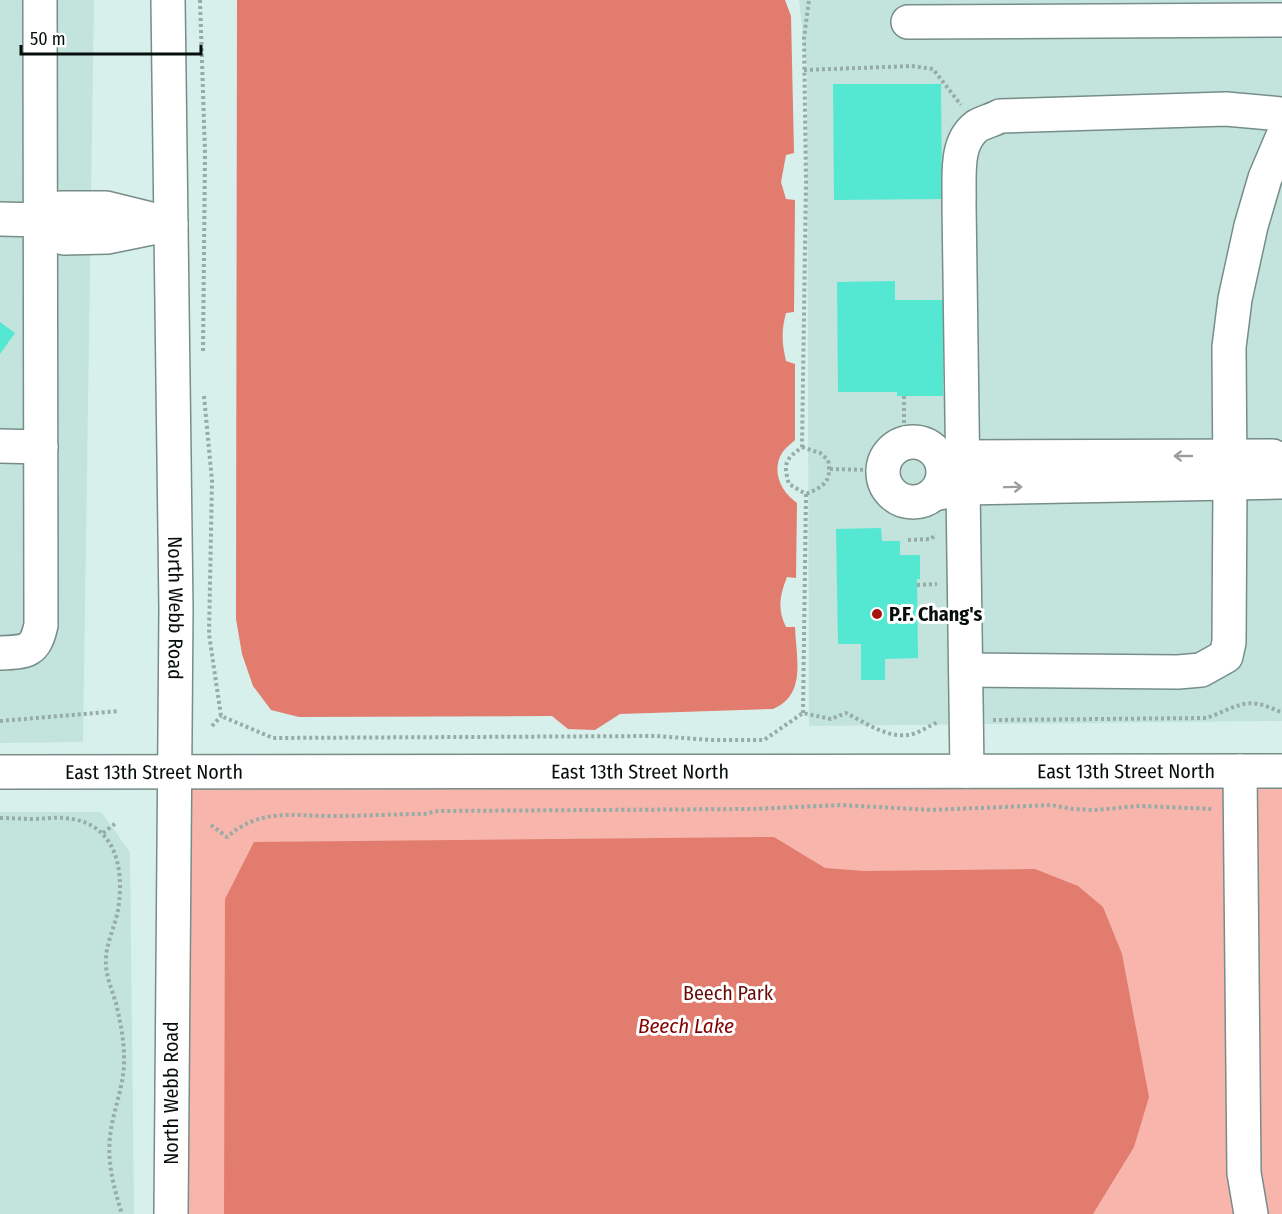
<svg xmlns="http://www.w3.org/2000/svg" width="1282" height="1214" font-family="'Fira Sans Condensed',sans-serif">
	<rect width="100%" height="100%" fill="#d7f0eb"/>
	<g fill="#c2e4dd">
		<polygon points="0,0 94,0 83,742 0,743"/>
		<polygon points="799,0 1282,0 1282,721 809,726 807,70"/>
		<polygon points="0,812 101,812 130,852 134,1214 0,1214"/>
	</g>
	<polygon fill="#f7b5ab" points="1282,771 1282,1214 174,1214 174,772"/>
	<g fill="#e17c6e">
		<path d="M237 0H785L791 16 794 153 786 155 781 182 786 199 795 200 794 312 786 313C781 331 782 344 786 361L795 364V440C791 444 785 448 782 453 771 471 781 492 797 503L796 578 787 577C780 595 777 609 786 627H795C796 657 807 695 773 709L620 714 595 730 568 729 552 716 299 717 271 710 253 686 242 654 236 619Z"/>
		<polygon points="774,837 825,868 864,871 1035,869 1078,886 1103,907 1122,954 1149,1097 1134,1147 1093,1214 224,1214 225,899 254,842"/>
	</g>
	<g fill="#54e8d2">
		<polygon points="833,84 941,84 942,199 834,200"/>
		<polygon points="895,281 895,300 943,300 943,396 897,396 897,392 838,392 837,282"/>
		<polygon points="0,322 15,333 0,354"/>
		<polygon points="881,528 882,541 900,541 900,555 920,555 920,579 917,579 918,658 885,659 885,680 861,680 861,644 838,644 836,529"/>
	</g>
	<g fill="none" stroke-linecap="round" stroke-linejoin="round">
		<g stroke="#768d88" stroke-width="36">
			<g id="minor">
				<polyline points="908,22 1282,20"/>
				<polygon points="60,208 106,208 171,224 107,237 64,238 40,220"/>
				<polyline points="0,219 40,220"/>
				<circle cx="913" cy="472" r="30"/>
				<polyline points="0,446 41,447"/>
				<polyline points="939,455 963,457 1273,456 1282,462"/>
				<polyline points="934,494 964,488 1280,482 1282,480"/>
				<path d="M0 653C27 652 35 652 41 625L40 0"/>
				<polyline points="966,670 1178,672 1201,670 1226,656 1229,642 1230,484 1229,347 1235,299 1251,226 1265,178 1282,138"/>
				<path d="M967 771 959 204C960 178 954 143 977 126 984 122 993 120 1000 116L1226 109 1282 114"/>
				<polyline points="1240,771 1244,1173 1251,1214"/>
			</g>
		</g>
		<g stroke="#768d88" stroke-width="36">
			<g id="major">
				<path id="s1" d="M168 0 176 609 171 1214"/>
				<path id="s2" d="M0 772 1282 771"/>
			</g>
		</g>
		<g stroke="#97aba7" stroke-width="4" stroke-dasharray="3 3" stroke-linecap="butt">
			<polyline points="200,0 205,153 203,352"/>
			<polyline points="804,70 912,66 933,69 961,105"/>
			<path d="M204 396 212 481 209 634 221 716 273 738 656 736 711 740H764L803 713 831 719 846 713C864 722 887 738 908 735 917 734 929 726 938 722"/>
			<polyline points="904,396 904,429"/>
			<path d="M802 447 820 453 828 460C832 481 825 486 806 494"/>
			<path d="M830 469 870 470C872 462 874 453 878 446 889 432 910 425 927 430"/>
			<path d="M870 470C872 494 889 520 917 514"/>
			<polyline points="908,540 931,539 936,534"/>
			<polyline points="917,585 937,584"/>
			<path d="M803 713 806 494 789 484C783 463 785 460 802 447L806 182 804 38 809 0"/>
			<path d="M993 720 1206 718C1223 713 1241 700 1258 704 1266 705 1274 710 1282 712"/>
			<polyline points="0,721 119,711"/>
			<polyline points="212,726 221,716"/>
			<path d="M0 818C11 818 21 819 32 819 43 819 54 817 64 818 115 821 125 867 118 910 115 927 105 945 106 963 106 976 112 990 116 1003 120 1021 124 1039 124 1057 125 1082 115 1105 111 1129 106 1159 113 1185 122 1214"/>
			<path d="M211 825 227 837C260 808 292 816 332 816 363 816 394 814 424 814L438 811 753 809 840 805 933 810 1051 805 1073 809 1094 810 1140 806 1213 809"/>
			<polyline points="103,833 116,823"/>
		</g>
		<use href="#minor" stroke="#fff" stroke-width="33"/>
		<use href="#major" stroke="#fff" stroke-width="33"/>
	</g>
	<defs><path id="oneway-shaft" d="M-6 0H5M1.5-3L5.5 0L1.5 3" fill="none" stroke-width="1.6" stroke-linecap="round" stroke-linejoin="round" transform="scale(1.5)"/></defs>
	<g stroke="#9c9f9e">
		<use href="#oneway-shaft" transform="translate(1183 456) rotate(180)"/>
		<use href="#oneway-shaft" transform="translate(1013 487) rotate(-1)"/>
	</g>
	<circle fill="#a8150e" stroke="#fff" stroke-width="2" cx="877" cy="614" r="6"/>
	<g text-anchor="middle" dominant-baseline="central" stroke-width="6" stroke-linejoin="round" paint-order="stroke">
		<g font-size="20" fill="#070f0d" stroke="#fff">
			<text stroke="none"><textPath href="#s1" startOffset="608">North Webb Road</textPath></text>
			<text stroke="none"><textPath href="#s2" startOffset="640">East 13th Street North</textPath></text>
			<text stroke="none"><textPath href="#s2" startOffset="1126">East 13th Street North</textPath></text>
			<text stroke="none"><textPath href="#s2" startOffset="154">East 13th Street North</textPath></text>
			<text transform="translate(171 1093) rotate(-90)">North Webb Road</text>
		</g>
		<g font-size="20" font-weight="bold" fill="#070f0d" stroke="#fff" text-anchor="start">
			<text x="889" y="614">P.F. Chang's</text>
		</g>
		<g font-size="20" fill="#690b07" stroke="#fff">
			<text x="728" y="993">Beech Park</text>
		</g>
		<g font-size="21" font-style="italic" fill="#830000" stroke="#fff">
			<text x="686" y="1026">Beech Lake</text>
		</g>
	</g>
	<path d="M21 45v9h180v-9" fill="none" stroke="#070f0d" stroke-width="3"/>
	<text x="30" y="45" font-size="18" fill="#070f0d" stroke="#ffffff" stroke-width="4.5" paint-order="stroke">50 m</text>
</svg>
